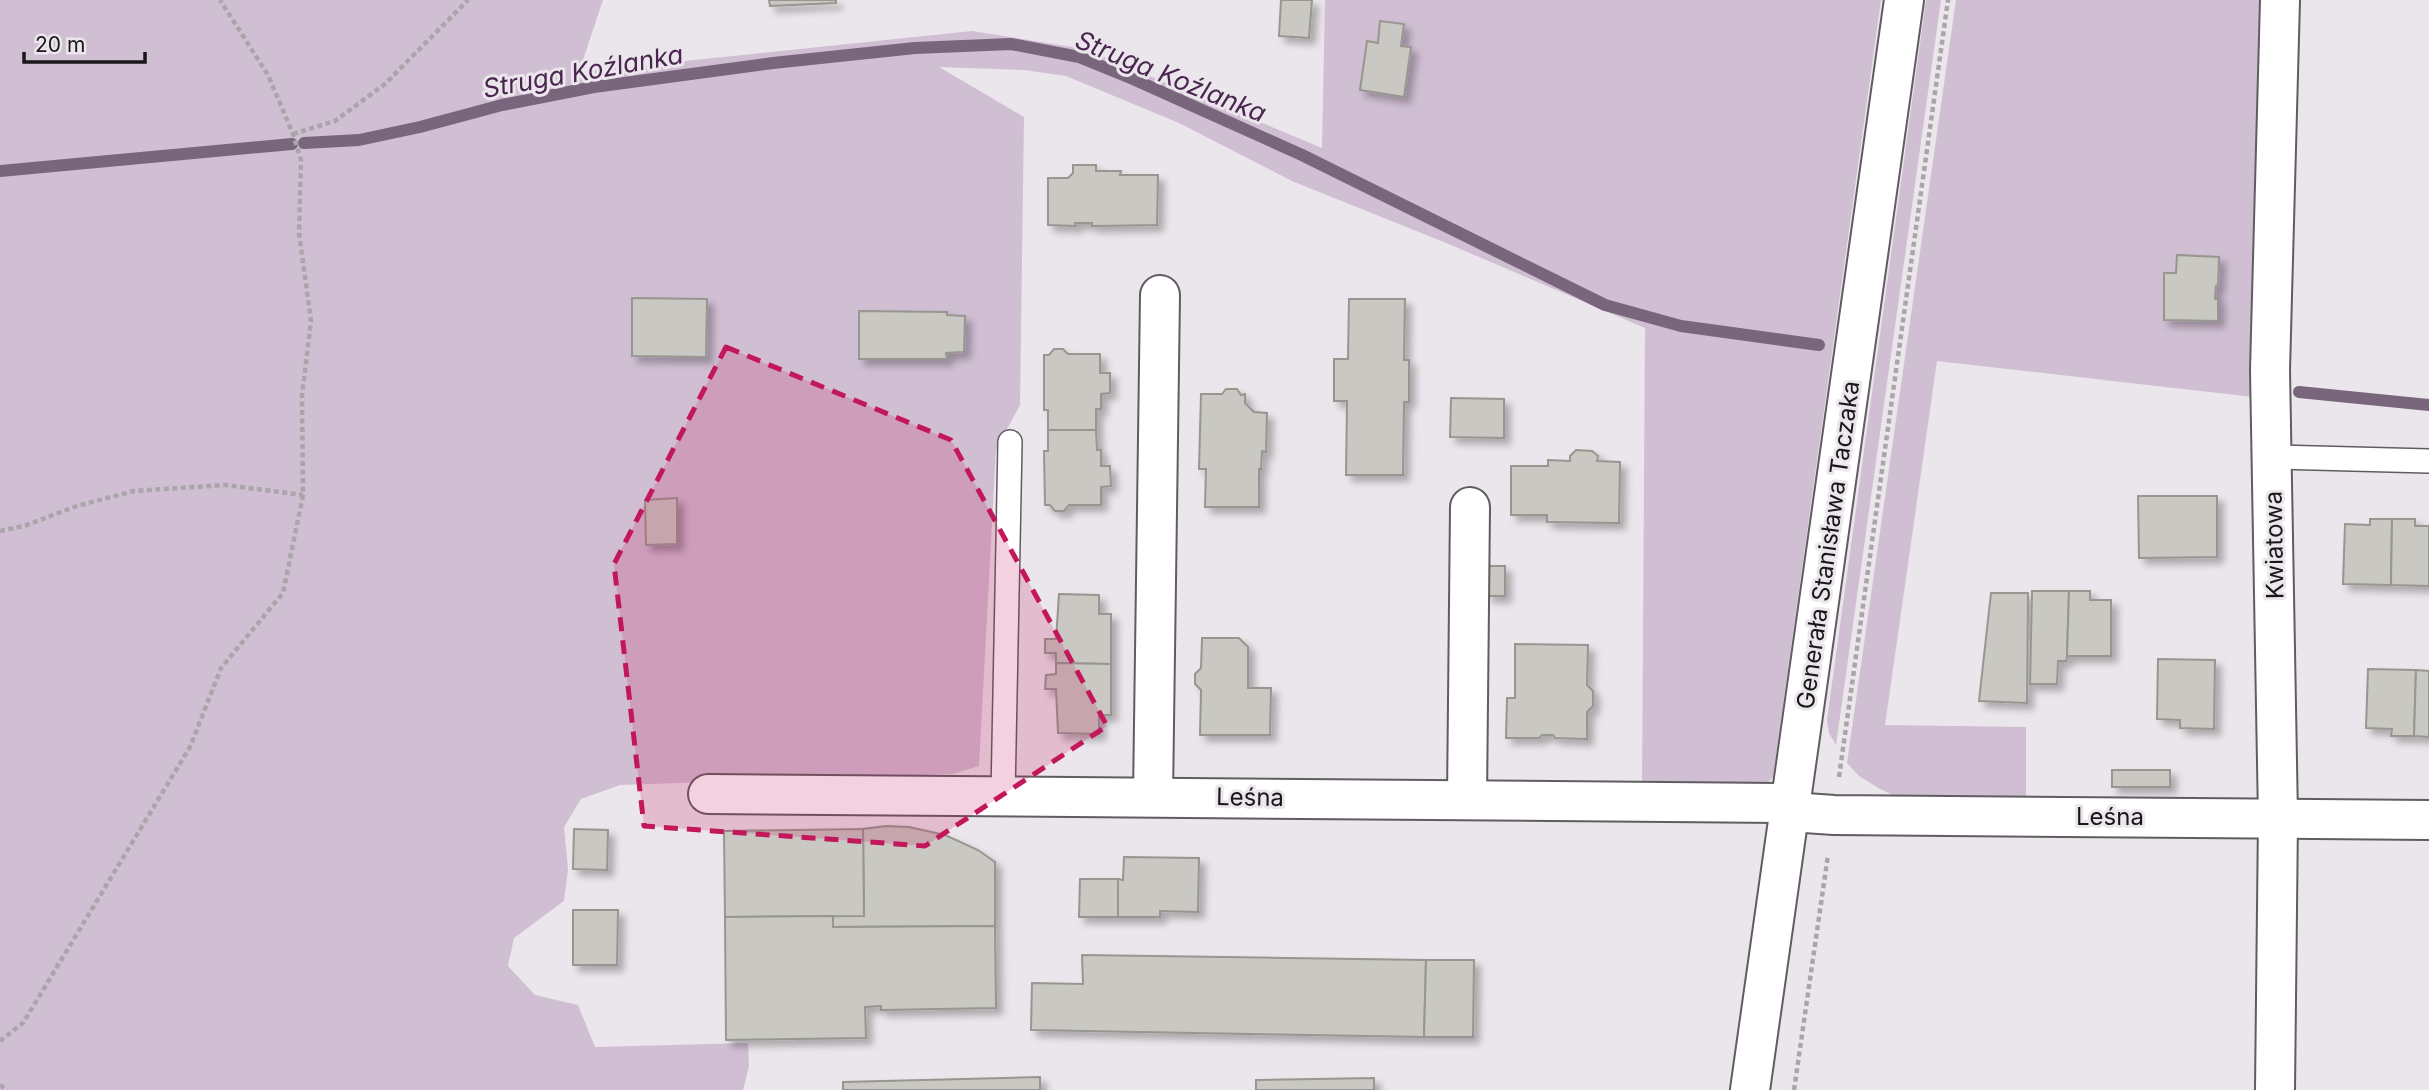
<svg xmlns="http://www.w3.org/2000/svg" width="2429" height="1090" font-family="Inter,sans-serif">
	<defs>
		<filter id="shadow"><feDropShadow dx="6" dy="6" stdDeviation="3.5" flood-color="#0004"/></filter>
	</defs>
	<rect width="100%" height="100%" fill="#ebe6eb"/>
	<g fill="#d0bed3">
		<polygon points="0,0 603,0 579,72 972,31 1085,49 1322,148 1325,0 1881,0 1773,777 1763,787 1642,787 1645,328 1451,245 1292,181 1179,123 1066,76 1024,70 939,67 1024,117 1020,405 996,449 979,766 953,774 620,785 581,799 564,827 568,870 564,901 514,938 508,966 535,995 578,1005 595,1047 748,1043 749,1066 743,1090 0,1090"/>
		<polygon points="1926,0 1941,0 1836,745 1829,733 1827,720"/>
		<polygon points="1956,0 2263,0 2253,397 1937,361 1885,725 2026,727 2026,798 1915,799 1893,795 1880,789 1859,776 1847,763"/>
	</g>
	<g fill="none" stroke-linecap="round" stroke-linejoin="round">
		<g stroke="#7a667c" stroke-width="12">
			<polyline points="304,143 359,140 420,127 502,105 594,87 773,63 915,48 1011,44 1079,57 1133,79 1302,155 1605,305 1681,326 1819,345"/>
			<polyline points="0,171 292,144"/>
			<polyline points="2299,392 2429,405"/>
		</g>
	</g>
	<g fill="#c9c8c2" stroke="#979690" stroke-width="2" filter="url(#shadow)">
		<polygon points="769,0 836,0 836,3 770,6"/>
		<polygon points="1281,0 1312,0 1309,38 1279,36"/>
		<polygon points="1380,21 1404,24 1401,46 1411,47 1404,97 1360,90 1367,41 1378,43"/>
		<polygon points="1073,165 1096,165 1096,171 1121,171 1120,175 1158,175 1157,225 1092,226 1092,223 1075,223 1076,226 1048,225 1048,178 1068,178 1073,173"/>
		<polygon points="2177,255 2219,257 2218,285 2216,286 2215,299 2218,299 2218,321 2164,320 2164,273 2176,273"/>
		<polygon points="632,298 707,299 706,357 632,356"/>
		<polygon points="1349,299 1405,299 1404,360 1409,360 1409,402 1404,402 1403,475 1346,475 1347,401 1334,401 1334,359 1348,359"/>
		<polygon points="859,311 947,312 947,315 965,316 964,352 946,353 947,359 859,359"/>
		<polygon points="1054,349 1063,349 1068,354 1100,354 1100,373 1110,373 1110,393 1101,394 1101,409 1096,409 1096,430 1048,430 1048,410 1044,410 1044,355 1049,355"/>
		<polygon points="1226,389 1237,389 1241,395 1245,394 1245,403 1254,412 1267,413 1266,452 1262,451 1261,469 1259,469 1259,507 1205,507 1206,469 1199,469 1201,394 1222,394"/>
		<polygon points="1451,398 1504,399 1504,438 1450,437"/>
		<polygon points="1048,430 1096,430 1097,450 1101,450 1101,466 1110,466 1111,486 1101,487 1101,505 1069,505 1064,511 1055,511 1050,505 1045,505 1044,451 1048,451"/>
		<polygon points="1576,450 1592,451 1598,456 1597,461 1620,462 1619,523 1547,522 1547,515 1511,515 1511,466 1548,466 1548,460 1570,461 1570,456"/>
		<polygon points="2138,496 2217,496 2217,557 2139,558"/>
		<polygon points="677,498 677,544 646,545 645,500"/>
		<polygon points="2370,519 2392,519 2391,585 2343,584 2345,524 2370,525"/>
		<polygon points="2392,519 2415,519 2415,526 2429,526 2429,586 2391,585"/>
		<rect x="1487" y="566" width="18" height="30"/>
		<polygon points="2032,591 2069,591 2067,656 2066,661 2058,661 2057,684 2030,684"/>
		<polygon points="2069,591 2090,591 2090,600 2111,600 2111,656 2067,656"/>
		<polygon points="1991,593 2028,593 2027,703 1979,701"/>
		<polygon points="1059,594 1099,595 1099,614 1111,614 1111,664 1056,663 1056,653 1045,653 1045,639 1056,639"/>
		<polygon points="1202,638 1239,638 1248,647 1248,688 1271,688 1270,735 1200,735 1201,690 1195,684 1195,674 1201,668"/>
		<polygon points="1515,644 1588,645 1587,685 1593,691 1593,706 1587,712 1587,739 1555,738 1553,735 1542,735 1539,738 1506,738 1507,698 1515,698"/>
		<polygon points="2158,659 2215,660 2214,729 2180,728 2180,720 2157,719"/>
		<polygon points="1056,663 1111,664 1111,715 1099,715 1099,734 1058,733 1056,689 1045,689 1046,675 1056,674"/>
		<polygon points="2368,669 2416,670 2414,736 2391,736 2392,729 2366,728"/>
		<polygon points="2416,670 2429,671 2429,737 2414,736"/>
		<rect x="2112" y="770" width="58" height="17"/>
		<polygon points="886,826 909,827 945,835 978,850 995,862 995,926 833,927 833,916 864,916 863,829"/>
		<polygon points="574,829 608,830 607,870 573,869"/>
		<polygon points="863,829 864,916 725,917 724,831"/>
		<polygon points="1124,857 1199,858 1198,912 1160,911 1160,917 1118,917 1118,879 1123,880"/>
		<polygon points="1080,879 1118,879 1118,917 1079,917"/>
		<polygon points="573,910 618,910 617,965 573,965"/>
		<polygon points="833,916 833,927 995,926 996,1008 881,1010 881,1006 865,1007 866,1038 726,1040 725,917"/>
		<polygon points="1082,955 1426,960 1424,1037 1031,1030 1032,983 1083,984"/>
		<polygon points="1426,960 1474,960 1473,1037 1424,1037"/>
		<polygon points="1040,1077 1040,1090 843,1090 843,1082"/>
		<polygon points="1374,1078 1374,1090 1256,1090 1256,1080"/>
	</g>
	<g fill="none" stroke-linecap="round" stroke-linejoin="round">
		<g stroke="#605c61" stroke-width="26">
			<g id="lane">
				<polyline points="2272,457 2429,461"/>
				<polyline points="1003,795 1010,442"/>
			</g>
		</g>
		<g stroke="#605c61" stroke-width="42">
			<g id="street">
				<polyline points="708,794 1792,803"/>
				<polyline points="1153,796 1160,295"/>
				<polyline points="1467,799 1470,507"/>
				<polyline points="1791,812 1834,815 2429,820"/>
				<polyline points="2275,1090 2278,818 2270,370 2280,0"/>
			</g>
		</g>
		<g stroke="#605c61" stroke-width="42">
			<polyline id="secondary" points="1750,1090 1904,0"/>
		</g>
		<g stroke="#a9a5a9" stroke-width="4.5" stroke-dasharray="5 3.5" stroke-linecap="butt">
			<polyline points="293,134 335,121 385,84 468,0"/>
			<polyline points="0,531 24,526 77,506 134,491 225,485 303,495"/>
			<polyline points="1839,777 1948,0"/>
			<polyline points="0,1041 23,1023 190,747 221,668 283,593 303,495 302,396 311,321 299,233 301,160 293,134 268,75 220,0"/>
			<polyline points="0,1085 7,1090"/>
			<polyline points="1794,1090 1828,855"/>
		</g>
		<use href="#lane" stroke="#fff" stroke-width="23"/>
		<use href="#street" stroke="#fff" stroke-width="38"/>
		<use href="#secondary" stroke="#fff" stroke-width="38"/>
	</g>
	<path fill="#c2185b" fill-opacity="0.2" stroke="#c2185b" stroke-width="5" stroke-dasharray="14 9" stroke-linejoin="round" d="M726 347 951 440 1107 726 925 846 644 826 614 564Z"/>
	<g text-anchor="middle" dominant-baseline="central" stroke-width="6" stroke-linejoin="round" paint-order="stroke">
		<g font-size="24" fill="#191719" stroke="#ebe6eb">
			<text transform="translate(1828 545) rotate(-82)">Generała Stanisława Taczaka</text>
			<text transform="translate(2274 545) rotate(-91)">Kwiatowa</text>
			<text transform="translate(1250 797) rotate(1)">Leśna</text>
			<text x="2110" y="816">Leśna</text>
		</g>
		<g font-size="26" font-style="italic" fill="#4a254f" stroke="#ebe6eb">
			<text transform="translate(583 71) rotate(-10)">Struga Koźlanka</text>
			<text transform="translate(1171 76) rotate(22)">Struga Koźlanka</text>
		</g>
	</g>
	<path d="M24 52v10h121v-10" fill="none" stroke="#191719" stroke-width="3.5"/>
	<text x="35" y="52" font-size="21" fill="#191719" stroke="#ebe6eb" stroke-width="5" paint-order="stroke">20 m</text>
</svg>
